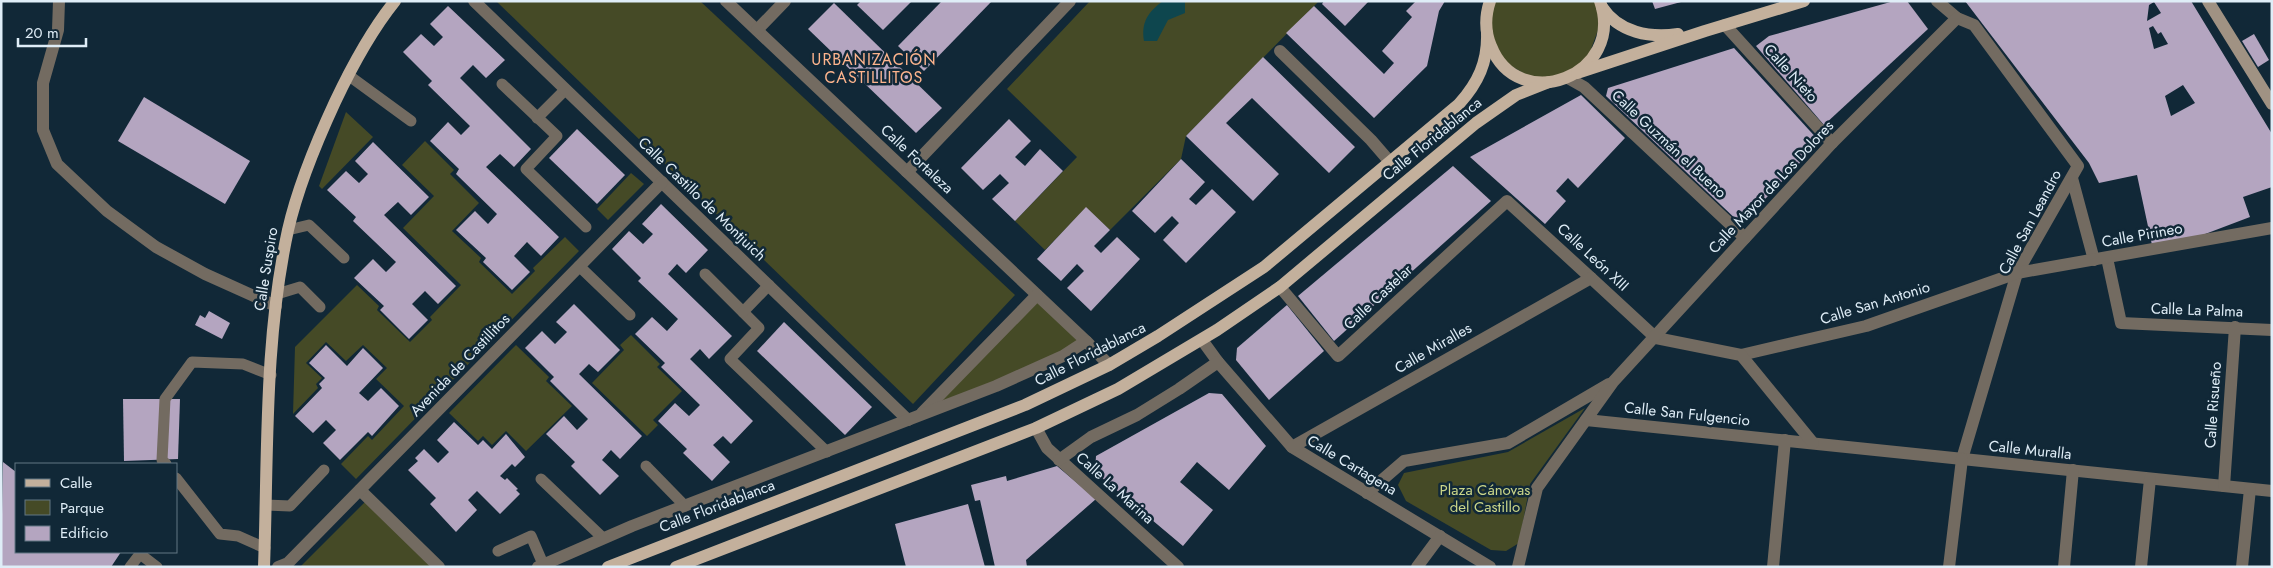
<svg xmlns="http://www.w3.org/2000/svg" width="2273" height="568" font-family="Jost,sans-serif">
	<rect width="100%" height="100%" fill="#112837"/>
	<g fill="#454a26">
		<polygon points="496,1 700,1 1015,295 913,404"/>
		<polygon points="1090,1 1319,1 1186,136 1181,159 1110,230 1086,208 1045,250 1015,221 1077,157 1007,89"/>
		<polygon points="1490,1 1600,1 1604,14 1584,68 1538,82 1498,58 1487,12"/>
		<polygon points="346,112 373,137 322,189 319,186"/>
		<polygon points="425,141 454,170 450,174 479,203 452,231 481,258 479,262 512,294 535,271 533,268 565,237 579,251 356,479 341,464 368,436 372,440 404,406 376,379 387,368 363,345 346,361 326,342 306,363 322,378 316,384 318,388 293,414 295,347 357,285 379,306 377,310 410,342 432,320 430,317 461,285 403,228 434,196 402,165"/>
		<polygon points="631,173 644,184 608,220 597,209"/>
		<polygon points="1037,295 1086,341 918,417"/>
		<polygon points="631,335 660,364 657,367 682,391 653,420 658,425 647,436 592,383 624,350 620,345"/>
		<polygon points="516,345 549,377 546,381 572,406 526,451 506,431 492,445 483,436 478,441 449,413"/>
		<polygon points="1585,408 1530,484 1519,543 1506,551 1491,550 1406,501 1398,485 1404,473 1508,452"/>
		<polygon points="369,498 439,567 300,567"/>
	</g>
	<path fill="#0e464e" d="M1185 1V13L1168 20 1157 41H1144C1141 22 1148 12 1163 1Z"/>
	<g fill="#b4a5c0" fill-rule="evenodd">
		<polygon points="861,1 912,1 883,30 857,5"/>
		<polygon points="942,1 992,1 924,71 898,46"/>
		<polygon points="1324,1 1369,1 1345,26 1322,4"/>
		<polygon points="1416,1 1445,1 1439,11 1427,66 1374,118 1286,33 1314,6 1384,74 1394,63 1382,51 1412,17 1406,11"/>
		<polygon points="1652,1 1681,1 1681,2 1655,9"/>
		<polygon points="1894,1 1907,1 1928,29 1824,125 1756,46 1769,36"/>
		<path d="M1965 1H2191L2272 134V187L2243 197 2250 217 2192 239 2152 245 2137 175 2099 183 2089 163ZM2154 2 2161 13 2147 21 2149 5ZM2153 26 2158 34 2161 32 2168 44 2154 49 2149 28ZM2183 85 2195 103 2171 116 2165 96Z"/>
		<polygon points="834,3 942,108 916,133 808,29"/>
		<polygon points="448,6 505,60 486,78 473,65 460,78 531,149 514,167 500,154 486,167 559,237 541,256 527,242 514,256 530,272 512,290 483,262 486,258 456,230 475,211 488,224 497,214 456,174 459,169 430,141 448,122 461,135 470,126 428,85 432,81 403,52 421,34 434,46 443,37 430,24"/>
		<polygon points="2254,34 2269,60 2258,67 2242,41"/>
		<polygon points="1734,48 1820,142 1741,224 1606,96 1608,88"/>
		<polygon points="1263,57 1355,147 1329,173 1252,98 1226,123 1279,174 1253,201 1186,136"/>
		<polygon points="1581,95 1625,138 1578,188 1568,178 1556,191 1566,201 1545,224 1470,157"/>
		<polygon points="144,97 250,161 225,204 118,141"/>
		<polygon points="1009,119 1031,141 1015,157 1025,166 1040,149 1063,171 1015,221 992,199 1009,183 1000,174 983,190 961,168"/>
		<polygon points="577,129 625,175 597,204 549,158"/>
		<polygon points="373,142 429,197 411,215 398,202 384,215 456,286 438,304 425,291 412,304 428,320 409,339 380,310 384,306 354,278 373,259 386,272 396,262 353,221 356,217 327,190 346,171 359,183 368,174 355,161"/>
		<polygon points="1181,159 1205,182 1189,199 1196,205 1212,189 1236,212 1186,263 1163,240 1179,223 1172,216 1155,233 1132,211"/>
		<polygon points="1453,166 1491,201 1334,341 1298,296"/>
		<polygon points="661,204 708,250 686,273 677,264 668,274 732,336 709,359 700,349 690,359 753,421 731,444 723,436 713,445 730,462 712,481 683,453 687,449 658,421 675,403 689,416 700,405 661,367 665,363 635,334 652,317 667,331 678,319 638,281 641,278 612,249 629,231 643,244 653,234 642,224"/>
		<polygon points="1086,207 1110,230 1094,246 1101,253 1117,237 1140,259 1091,311 1067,288 1084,271 1077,264 1061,281 1037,259"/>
		<polygon points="574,304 620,350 598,372 589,364 579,374 642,436 620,459 611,450 602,460 619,476 600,495 571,466 575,462 546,434 564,416 577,430 588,419 550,381 554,377 525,348 542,331 555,344 567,332 556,322"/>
		<polygon points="1287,305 1324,351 1269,400 1236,360 1237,348"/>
		<polygon points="209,311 230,323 222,339 195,325 200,315 205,318"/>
		<polygon points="784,322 872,407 845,435 757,351"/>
		<polygon points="326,345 347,366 363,348 383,368 359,393 368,401 381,388 399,406 372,436 368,432 340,460 323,443 336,430 326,420 313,433 295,416 322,388 319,384 325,378 309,363"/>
		<polygon points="1209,393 1222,394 1266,446 1229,490 1197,462 1180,482 1213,510 1183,546 1095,472 1096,456"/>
		<polygon points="123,399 180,399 178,459 124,461"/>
		<polygon points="454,422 478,445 483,440 492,449 506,434 525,457 515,467 512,464 500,476 505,480 507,478 518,489 516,490 520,494 500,514 477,491 468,500 477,510 456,532 430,504 436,498 408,470 418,461 415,458 424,449 438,463 449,452 437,440"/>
		<polygon points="3,462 16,472 16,552 121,552 111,567 1,567"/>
		<polygon points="1057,466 1096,499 1026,560 1027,567 995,567 980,500 975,501 971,485 1006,476 1007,481"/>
		<polygon points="968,504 985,567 906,567 895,524"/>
	</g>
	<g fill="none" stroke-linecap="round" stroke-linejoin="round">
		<g stroke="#736b61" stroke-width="11">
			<polyline points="348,75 411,121"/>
			<polyline points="502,84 557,136 526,169 586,227"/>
			<polyline points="537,118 565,90"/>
			<polyline points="288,230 309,225 344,258"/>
			<polyline points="579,266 630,315"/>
			<polyline points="705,274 759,328 730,359 827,452"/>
			<polyline points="277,294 300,287 320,307"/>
			<polyline points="743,312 769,285"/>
			<polyline points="166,464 162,460 165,399 192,362 243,364 271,375"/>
			<polyline points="646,466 685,506"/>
			<polyline points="176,478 220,534 238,536 265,548"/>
			<polyline points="541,479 603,538"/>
			<polyline points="266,505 290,506 324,470"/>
			<polyline points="498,551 531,536 543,564"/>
			<polyline points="130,567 140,554 157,567"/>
		</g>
		<g stroke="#736b61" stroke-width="12">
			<polyline points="1568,78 1584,87 1632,132"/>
			<polyline points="2072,178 2094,260"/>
			<polyline points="1280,287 1338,356 1507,201 1591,278"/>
			<polyline points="1962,459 2017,273"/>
		</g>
		<g stroke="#736b61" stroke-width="12">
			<polyline points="59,1 58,30 43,83 43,130 57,164 107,211 156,247 205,274 276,306"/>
			<polyline points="474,1 908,420"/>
			<polyline points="726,1 1086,341 1109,365"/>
			<polyline points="1937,1 1957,18 1974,25 2078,166 2017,273"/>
			<polyline points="1725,25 1832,143"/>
			<polyline points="757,30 785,1"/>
			<polyline points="1280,51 1371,140 1390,162"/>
			<polyline points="1632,132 1745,238"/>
			<polyline points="907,172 1070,1"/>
			<polyline points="2107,258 2121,323 2272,330"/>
			<polyline points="1202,340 1218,362 1292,447 1490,567"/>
			<polyline points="1741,355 1866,326 2017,273 2272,228"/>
			<polyline points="922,413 1037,295"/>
			<polyline points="1586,420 2272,491"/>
			<polyline points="1036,428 1047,448 1178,567"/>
			<polyline points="1292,447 1591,278 1656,338 1741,355 1813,443"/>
			<polyline points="1059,460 1091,437 1137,415 1179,389 1218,362"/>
			<polyline points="2224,486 2235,327"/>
			<polyline points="360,490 439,567"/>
			<polyline points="1367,493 1404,461 1508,443 1609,384"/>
			<polyline points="278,567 288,563 662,182"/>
			<polyline points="538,567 632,526 996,386 1063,356 1086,341"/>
			<polyline points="1417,567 1440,536"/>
			<polyline points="1518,567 1537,488 1613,382 1832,143 1957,18"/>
			<polyline points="1773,567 1785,440"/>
			<polyline points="1949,567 1962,459"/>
			<polyline points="2064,567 2073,470"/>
			<polyline points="2141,567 2150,479"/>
			<polyline points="2242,567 2250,489"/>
		</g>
		<polyline stroke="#a09283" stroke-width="12" points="2208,1 2272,104"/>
		<g stroke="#c3b09c" stroke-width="12">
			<path d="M1490 1C1485 16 1485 32 1491 46 1518 116 1626 76 1600 1"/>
			<path d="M1602 7C1619 33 1650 38 1678 34"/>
			<polyline points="1577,73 1705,31 1804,1"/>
			<path d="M264 567C268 455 264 340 288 230 298 186 316 143 335 102 352 66 370 32 395 1"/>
			<path d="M608 567 1025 405 1109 365 1158 336 1264 267 1459 104C1478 83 1488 62 1487 33"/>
			<polyline points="676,567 1036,428 1118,389 1217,330 1280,287 1476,123 1516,95 1549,82"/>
		</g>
	</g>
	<g text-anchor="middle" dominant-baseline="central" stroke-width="5" stroke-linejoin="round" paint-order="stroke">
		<g font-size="15" fill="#dfedf7" stroke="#112837">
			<text transform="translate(1791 73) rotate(48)">Calle Nieto</text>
			<text transform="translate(1432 139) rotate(-39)">Calle Floridablanca</text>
			<text transform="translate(1669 144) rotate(43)">Calle Guzmán el Bueno</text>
			<text transform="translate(917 159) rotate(43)">Calle Fortaleza</text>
			<text transform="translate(1771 187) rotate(-47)">Calle Mayor de Los Dolores</text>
			<text transform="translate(702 199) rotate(44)">Calle Castillo de Montjuich</text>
			<text transform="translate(2030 222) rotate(-62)">Calle San Leandro</text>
			<text transform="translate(2142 235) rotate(-10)">Calle Pirineo</text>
			<text transform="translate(1593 257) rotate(43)">Calle León XIII</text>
			<text transform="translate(266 269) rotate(-81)">Calle Suspiro</text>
			<text transform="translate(1378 297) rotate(-43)">Calle Castelar</text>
			<text transform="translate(1875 303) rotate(-17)">Calle San Antonio</text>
			<text transform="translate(2197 310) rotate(2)">Calle La Palma</text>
			<text transform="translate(1433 348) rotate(-30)">Calle Miralles</text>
			<text transform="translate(1090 354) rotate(-27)">Calle Floridablanca</text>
			<text transform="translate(460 365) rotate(-46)">Avenida de Castillitos</text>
			<text transform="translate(2213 405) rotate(-86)">Calle Risueño</text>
			<text transform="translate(1687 414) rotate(6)">Calle San Fulgencio</text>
			<text transform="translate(2030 450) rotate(6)">Calle Muralla</text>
			<text transform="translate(1352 465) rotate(31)">Calle Cartagena</text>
			<text transform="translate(1115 488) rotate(42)">Calle La Marina</text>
			<text transform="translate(717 506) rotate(-21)">Calle Floridablanca</text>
		</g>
		<g font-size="15" fill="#cbd689" stroke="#112837">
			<text x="1485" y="490">Plaza Cánovas<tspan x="1485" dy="17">del Castillo</tspan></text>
		</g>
		<g font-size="16" letter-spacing="1" fill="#fdb48d" stroke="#112837">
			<text x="874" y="59">URBANIZACIÓN<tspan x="874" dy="18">CASTILLITOS</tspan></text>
		</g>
	</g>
	<rect width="2273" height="568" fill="none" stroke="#dfedf7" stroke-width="5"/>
	<rect x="15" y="463" width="162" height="90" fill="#112837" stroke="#637784"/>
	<rect x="25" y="479" width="25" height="8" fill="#c3b09c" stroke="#637784"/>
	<text x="60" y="488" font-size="15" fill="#dfedf7">Calle</text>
	<rect x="25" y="500" width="25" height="15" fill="#454a26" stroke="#637784"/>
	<text x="60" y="513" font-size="15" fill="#dfedf7">Parque</text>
	<rect x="25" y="526" width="25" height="15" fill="#b4a5c0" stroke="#637784"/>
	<text x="60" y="538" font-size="15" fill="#dfedf7">Edificio</text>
	<path d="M18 38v8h68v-8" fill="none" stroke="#dfedf7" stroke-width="2.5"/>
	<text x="25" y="38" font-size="15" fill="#dfedf7" stroke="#112837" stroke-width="4" paint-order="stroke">20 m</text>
</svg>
